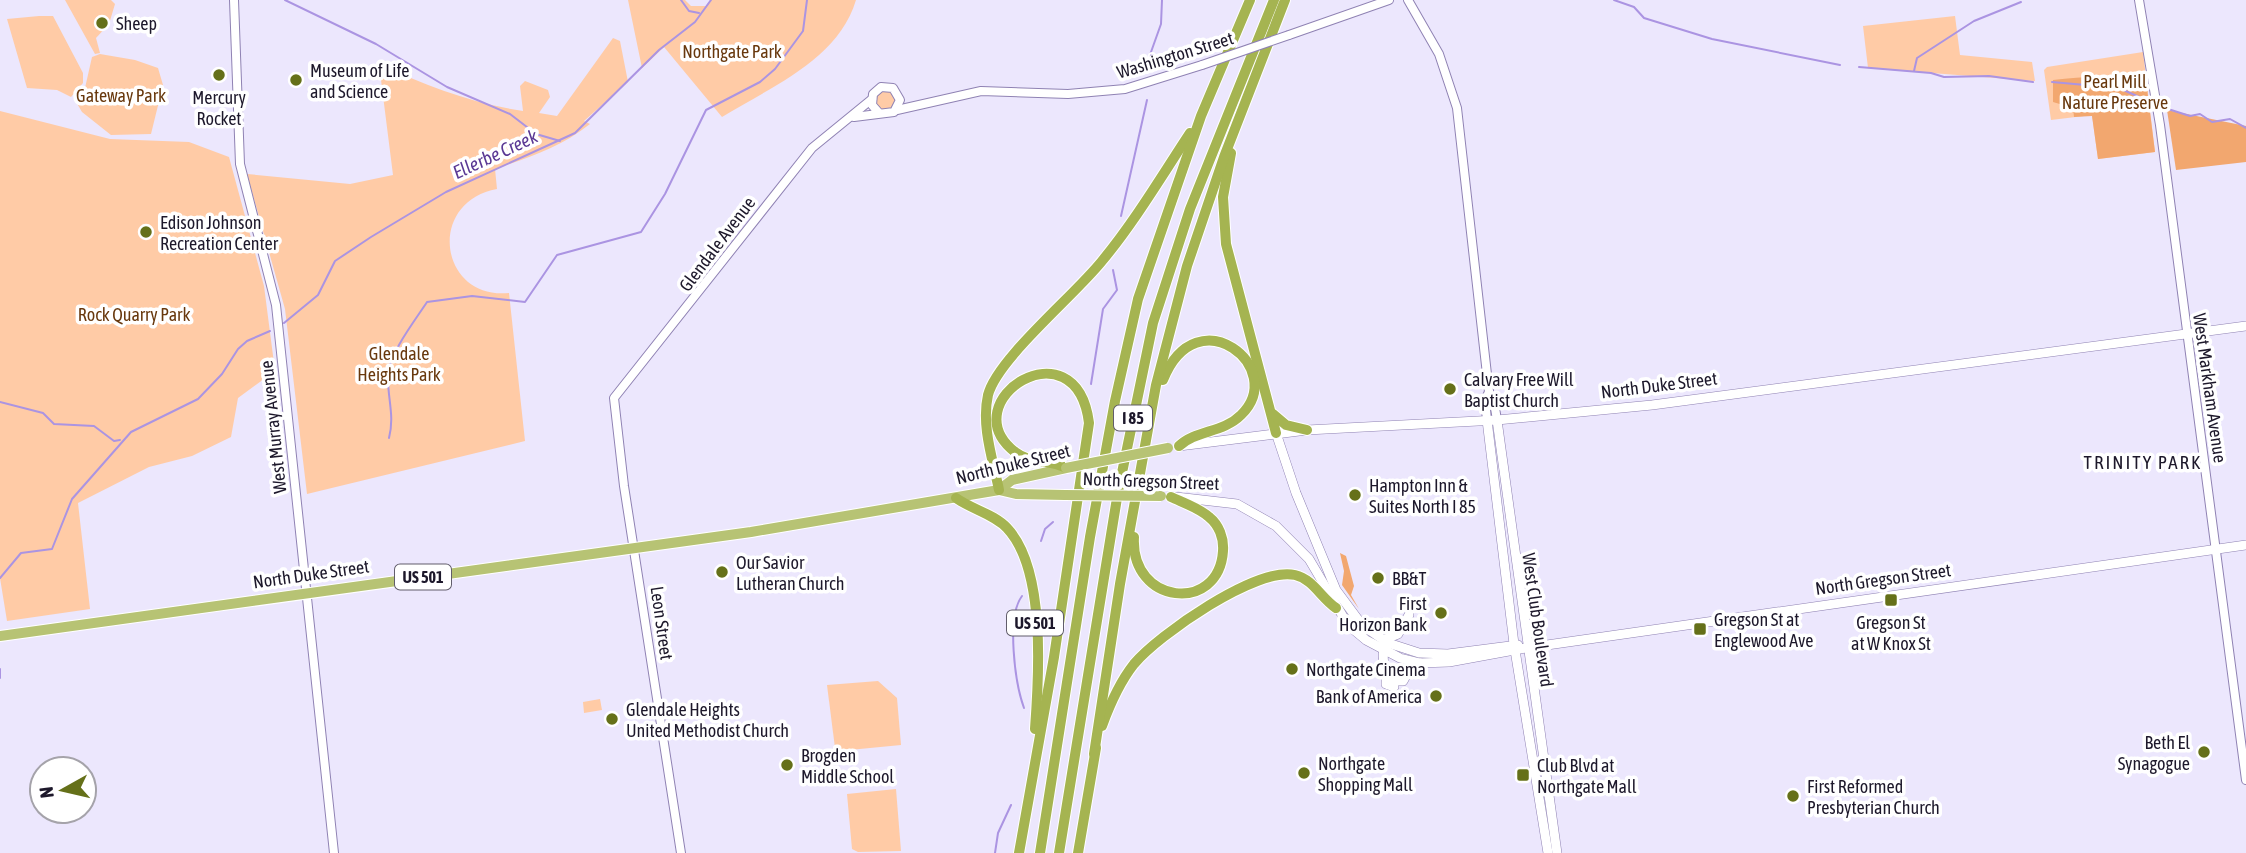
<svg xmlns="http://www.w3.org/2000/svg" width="2246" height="853" font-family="'Asap Condensed',sans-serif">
	<rect width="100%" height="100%" fill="#ece7fd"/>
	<g fill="#ffcba6">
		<polygon points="65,0 111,0 115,4 109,24 96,38 100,53 95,54"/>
		<path d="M628 0H685L691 6H706L711 0H856C838 60 772 86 722 117L664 47 642 68Z"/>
		<polygon points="39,16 53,16 83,73 83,83 71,97 57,90 27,88 7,19"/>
		<polygon points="1955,16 1960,55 2032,62 2035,81 1868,68 1863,26"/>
		<path d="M613 38 620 41 628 82 584 121 590 124C561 147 530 157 495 169L497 189C426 202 439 300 509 293L525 441 307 494 285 309 247 174 350 184 393 175 379 64C427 86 471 103 523 111L520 86 525 81 548 90 550 97 539 113 557 116Z"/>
		<polygon points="2143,52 2155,152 2098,159 2092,115 2051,120 2044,70 2047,67"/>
		<polygon points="100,54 135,60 158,68 163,85 151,134 111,135 82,112 75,100 85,88 92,57"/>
		<polygon points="890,89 898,97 893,110 878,110 874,98 878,91"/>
		<polygon points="0,111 110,139 189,142 229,157 264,286 275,371 238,398 231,437 192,456 149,467 78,503 90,609 7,621 0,578"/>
		<polygon points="878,681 897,698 901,745 839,751 835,748 827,685"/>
		<polygon points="600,699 602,710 584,713 583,702"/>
		<polygon points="896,789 901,851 858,852 852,849 847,794"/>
	</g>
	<g fill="#f2a76f">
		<path d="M2145 73 2155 152 2098 159 2092 116 2074 117 2073 108 2053 102V80C2084 76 2115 77 2145 73Z"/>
		<polygon points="2167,110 2246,126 2246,162 2176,170"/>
		<polygon points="1340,553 1346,556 1354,586 1351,595 1359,609 1342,585 1344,571"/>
	</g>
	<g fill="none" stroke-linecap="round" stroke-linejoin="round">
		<g stroke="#ab94e2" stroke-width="2">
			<polyline points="285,0 376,44 447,87 510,114 536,134 560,141"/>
			<polyline points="681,0 689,11 699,13"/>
			<polyline points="1614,0 1634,7 1644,18 1712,39 1840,65"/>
			<polyline points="1146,66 1161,24 1162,0"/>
			<polyline points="1859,67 1931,73 1944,77 1989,76 2033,82"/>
			<polyline points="1914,71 1917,58 1974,21 2021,2"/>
			<polyline points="2052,82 2119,88 2146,100"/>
			<polyline points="2168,109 2190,116 2200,114 2212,122 2230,119 2246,128"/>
			<polyline points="1121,216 1147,100"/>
			<polyline points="284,323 318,295 335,261 371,237 446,192 575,133 659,50 695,22 711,0"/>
			<polyline points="1091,384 1103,309 1117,290 1113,270"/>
			<polyline points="0,402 43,413 54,424 94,426 114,441 120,440"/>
			<path d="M389 438C395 415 387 397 388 374 389 354 416 319 427 302L472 296 525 302 557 255 641 232 665 194 706 110 760 82 775 69 803 31 807 0"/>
			<polyline points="1041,541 1045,529 1053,522"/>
			<polyline points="0,578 21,553 52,549 72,499 131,432 198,399 222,374 238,349 247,341 270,331"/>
			<path d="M1022 596C1006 617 1015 683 1024 708"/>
			<polyline points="0,669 0,678"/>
			<polyline points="995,853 998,833 1011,805"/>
		</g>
		<g stroke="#8f82b3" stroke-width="10">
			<g id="tertiary">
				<polyline points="234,0 240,164 276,305 334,853"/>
				<polyline points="1408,0 1439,54 1457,108 1489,392 1494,402 1497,420"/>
				<polyline points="2139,0 2160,125 2246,780"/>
				<polyline points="1289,35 1389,0"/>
				<polyline points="897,110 981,91 1068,94 1125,89 1202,65"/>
				<polyline points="854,117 894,112 900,100 893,88 881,87 873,94 872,105 879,113"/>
				<polyline points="1487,420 1485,400 1489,392"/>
				<polyline points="681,853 624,486 614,398 812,148 872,99"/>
			</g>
		</g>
		<g stroke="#8f82b3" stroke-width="10">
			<g id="secondary">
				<polyline points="1487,420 1514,644 1548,853"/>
				<polyline points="1497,420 1557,853"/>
				<polyline points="1276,433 1296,493 1336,590 1362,625 1388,643 1419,653 1448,654 1518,645"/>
				<polyline points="1179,446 1307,430 1497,420 1652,405 2246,326"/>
				<polyline points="1176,497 1237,504 1276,526 1309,559 1348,625 1366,640 1400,658 1420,663 1449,662 1526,648 2246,545"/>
				<polyline points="1383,640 1398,634 1409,615"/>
				<path d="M1384 650C1381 661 1387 672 1386 684L1394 687"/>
				<polyline points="1394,681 1403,681 1409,670 1420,663"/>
			</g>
		</g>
		<g stroke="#fff" stroke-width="12">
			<g id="trunk">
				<polyline points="999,490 1016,494 1065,495"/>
				<polyline points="0,636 751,532 999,490 1012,480 1066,468"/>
			</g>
		</g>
		<g stroke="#fff" stroke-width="12">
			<g id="motorway">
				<polyline points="1231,153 1223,197 1226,244 1276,433"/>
				<path d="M1163 380C1197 294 1289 369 1241 415 1223 433 1196 430 1179 446"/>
				<polyline points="1273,414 1286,425 1307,430"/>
				<path d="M999 490C993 460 981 426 988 395 997 359 1075 295 1102 261 1135 221 1161 177 1190 133"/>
				<path d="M956 498C971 509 994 514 1007 528 1046 569 1039 676 1035 729"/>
				<path d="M1134 537C1130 605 1219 614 1223 551 1224 538 1219 525 1209 517 1199 508 1184 503 1171 497"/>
				<path d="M1102 726C1110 704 1119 683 1134 664 1158 635 1257 566 1295 575 1313 579 1321 598 1336 608"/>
				<polyline points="1094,754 1120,584 1156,385 1187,266 1224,157 1285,0"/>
				<path d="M1019 853 1054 657 1089 423C1076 321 950 401 1015 452 1030 464 1050 459 1066 468"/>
				<polyline points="1040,853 1090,537 1115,401 1138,299 1201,116 1250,0"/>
				<polyline points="1059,853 1118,492 1153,323 1190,209 1274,0"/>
				<polyline points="1078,853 1096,748"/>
			</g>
		</g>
		<use href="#tertiary" stroke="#fff" stroke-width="8"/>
		<use href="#secondary" stroke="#fff" stroke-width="9"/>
		<use href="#trunk" stroke="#b7c374" stroke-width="10"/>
		<use href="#motorway" stroke="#a5b451" stroke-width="10"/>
		<g stroke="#8f82b3" stroke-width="10" stroke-linecap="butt">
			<polyline id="tertiary-bridge" points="1202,65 1289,35"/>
		</g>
		<g stroke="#fff" stroke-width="12" stroke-linecap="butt">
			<g id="trunk-bridge">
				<polyline points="1066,468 1168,448"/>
				<polyline points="1065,495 1161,496"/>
			</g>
		</g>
		<use href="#tertiary-bridge" stroke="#fff" stroke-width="8"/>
		<use href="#trunk-bridge" stroke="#b7c374" stroke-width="10"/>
	</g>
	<g fill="#657019" stroke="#fff" stroke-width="2.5">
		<circle cx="102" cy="23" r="7"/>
		<circle cx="219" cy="75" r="7"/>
		<circle cx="296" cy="80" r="7"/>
		<circle cx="146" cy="232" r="7"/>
		<circle cx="1450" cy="389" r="7"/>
		<circle cx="1355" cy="495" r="7"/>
		<circle cx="722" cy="572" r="7"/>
		<circle cx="1378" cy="578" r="7"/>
		<rect x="1884" y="593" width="14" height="14" rx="3.5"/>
		<circle cx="1441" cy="613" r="7"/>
		<rect x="1693" y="622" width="14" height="14" rx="3.5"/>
		<circle cx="1292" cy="669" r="7"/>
		<circle cx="1436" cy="696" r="7"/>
		<circle cx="612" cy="719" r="7"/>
		<circle cx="2204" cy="752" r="7"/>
		<circle cx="787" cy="765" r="7"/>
		<circle cx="1304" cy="773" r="7"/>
		<rect x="1516" y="768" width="14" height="14" rx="3.5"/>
		<circle cx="1793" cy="796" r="7"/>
	</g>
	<g text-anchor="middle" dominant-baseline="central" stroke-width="7" stroke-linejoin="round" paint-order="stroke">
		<g fill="#fff" stroke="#615d6b" stroke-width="2">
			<rect x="1114" y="405.5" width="38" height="25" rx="5"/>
			<rect x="395" y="564.5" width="56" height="25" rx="5"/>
			<rect x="1007" y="610.5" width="56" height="25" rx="5"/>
		</g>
		<g font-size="16" font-weight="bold" fill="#1d182b">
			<text x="1133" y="418">I 85</text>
			<text x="423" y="577">US 501</text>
			<text x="1035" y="623">US 501</text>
		</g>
		<g font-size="18" fill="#1d182b" stroke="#fff" text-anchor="start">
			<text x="116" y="23">Sheep</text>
			<text x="310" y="70">Museum of Life<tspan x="310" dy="21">and Science</tspan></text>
			<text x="219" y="97" text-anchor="middle">Mercury<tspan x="219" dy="21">Rocket</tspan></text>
			<text x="160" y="222">Edison Johnson<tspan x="160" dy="21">Recreation Center</tspan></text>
			<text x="1464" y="379">Calvary Free Will<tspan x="1464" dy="21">Baptist Church</tspan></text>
			<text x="1369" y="485">Hampton Inn &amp;<tspan x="1369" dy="21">Suites North I 85</tspan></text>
			<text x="736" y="562">Our Savior<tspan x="736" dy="21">Lutheran Church</tspan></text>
			<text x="1392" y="578">BB&amp;T</text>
			<text x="1427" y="603" text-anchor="end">First<tspan x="1427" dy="21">Horizon Bank</tspan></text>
			<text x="1714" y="619">Gregson St at<tspan x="1714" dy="21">Englewood Ave</tspan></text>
			<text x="1891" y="622" text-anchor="middle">Gregson St<tspan x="1891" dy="21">at W Knox St</tspan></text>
			<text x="1306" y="669">Northgate Cinema</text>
			<text x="1422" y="696" text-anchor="end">Bank of America</text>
			<text x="626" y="709">Glendale Heights<tspan x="626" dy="21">United Methodist Church</tspan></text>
			<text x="2190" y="742" text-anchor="end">Beth El<tspan x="2190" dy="21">Synagogue</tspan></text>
			<text x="801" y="755">Brogden<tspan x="801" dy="21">Middle School</tspan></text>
			<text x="1318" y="763">Northgate<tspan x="1318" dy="21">Shopping Mall</tspan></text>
			<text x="1537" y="765">Club Blvd at<tspan x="1537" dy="21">Northgate Mall</tspan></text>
			<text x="1807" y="786">First Reformed<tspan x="1807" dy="21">Presbyterian Church</tspan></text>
		</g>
		<g font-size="18" fill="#68380d" stroke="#fff">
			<text x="732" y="51">Northgate Park</text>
			<text x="2115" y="81">Pearl Mill<tspan x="2115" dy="21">Nature Preserve</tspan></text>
			<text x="121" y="95">Gateway Park</text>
			<text x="134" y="314">Rock Quarry Park</text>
			<text x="399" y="353">Glendale<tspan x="399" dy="21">Heights Park</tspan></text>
		</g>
		<g font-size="18" fill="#1d182b" stroke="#fff">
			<text transform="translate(1175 55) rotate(-17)">Washington Street</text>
			<text transform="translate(717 244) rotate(-53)">Glendale Avenue</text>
			<text transform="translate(1659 385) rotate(-7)">North Duke Street</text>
			<text transform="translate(2210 388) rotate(82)">West Markham Avenue</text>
			<text transform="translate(273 427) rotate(-96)">West Murray Avenue</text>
			<text transform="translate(1013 464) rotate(-14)">North Duke Street</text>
			<text transform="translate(1151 481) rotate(2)">North Gregson Street</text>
			<text transform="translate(311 574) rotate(-8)">North Duke Street</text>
			<text transform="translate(1883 579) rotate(-8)">North Gregson Street</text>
			<text transform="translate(1538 620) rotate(82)">West Club Boulevard</text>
			<text transform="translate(662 623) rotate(82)">Leon Street</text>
		</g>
		<g font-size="19" font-style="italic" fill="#5a3894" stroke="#fff">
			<text transform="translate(495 154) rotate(-25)">Ellerbe Creek</text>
		</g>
		<g font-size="19" letter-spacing="2" fill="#1d182b" stroke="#fff">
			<text x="2143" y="462">TRINITY PARK</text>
		</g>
	</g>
	<g transform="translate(63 790) rotate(262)"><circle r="33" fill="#ffffff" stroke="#a5a3aa" stroke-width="2"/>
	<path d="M0-5L12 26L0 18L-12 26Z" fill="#657019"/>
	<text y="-10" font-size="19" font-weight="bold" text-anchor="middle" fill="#1d182b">N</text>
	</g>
</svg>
